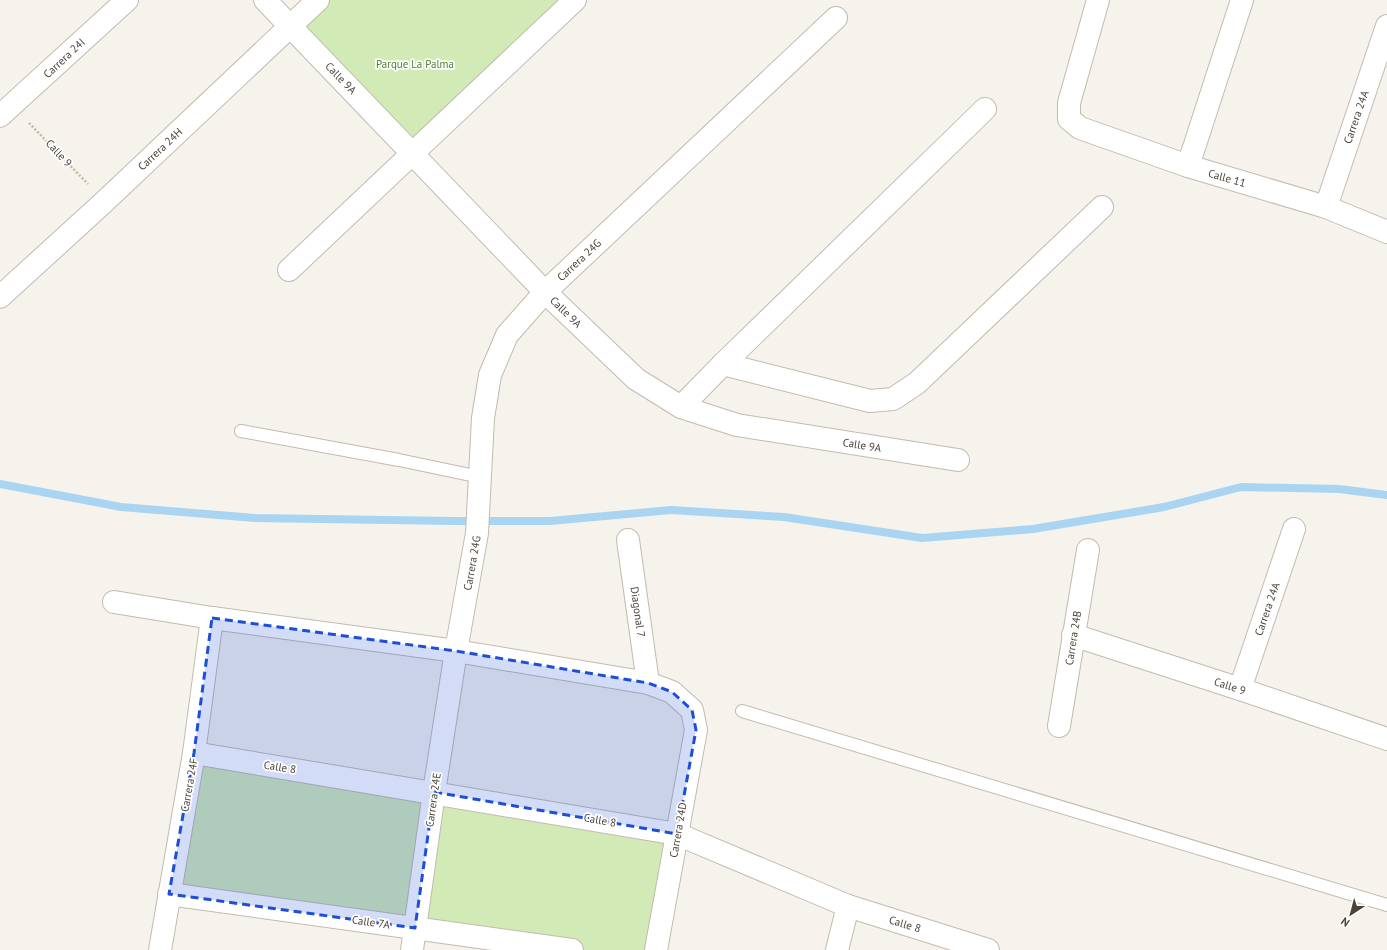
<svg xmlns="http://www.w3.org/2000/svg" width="1387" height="950" font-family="'PT Sans',sans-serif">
	<rect width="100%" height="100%" fill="#f6f3ec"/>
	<g fill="#d2eab5">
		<polygon points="318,0 575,0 413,153 291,26"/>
		<polygon points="194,753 677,834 656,950 572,950 169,894"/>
	</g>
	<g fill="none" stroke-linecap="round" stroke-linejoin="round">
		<polyline stroke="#a9d4f2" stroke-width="8" points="0,484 121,507 255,518 454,521 550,521 671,510 784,517 922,538 1033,529 1164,507 1241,487 1339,489 1387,495"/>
		<g stroke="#c2bbae" stroke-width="14">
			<g id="service">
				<polyline points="241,431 399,460 480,477"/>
				<polyline points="742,711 1387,905"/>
			</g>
		</g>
		<g stroke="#c2bbae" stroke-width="24">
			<g id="minor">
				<polyline points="265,0 545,292 636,379 681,407 737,425 958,460"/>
				<polyline points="1098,0 1069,103 1069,119 1080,128 1188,166 1326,207 1387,232"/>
				<polyline points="0,116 127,0"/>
				<polyline points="1188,166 1242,0"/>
				<polyline points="1326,207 1387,26"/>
				<polyline points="289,270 575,0"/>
				<polyline points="0,297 104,202 318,0"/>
				<polyline points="723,364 870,401 893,399 917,383 1102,207"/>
				<polyline points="681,407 723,364 985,109"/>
				<polyline points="628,540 648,683"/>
				<polyline points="114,602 212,618 456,651 648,683 672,692 692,710 696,730 656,950"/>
				<polyline points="1073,635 1240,689 1387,739"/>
				<polyline points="1240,689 1294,529"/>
				<polyline points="1059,726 1088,550"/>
				<polyline points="194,753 677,834 848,906 988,950"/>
				<polyline points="169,894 572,950"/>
				<polyline points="160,950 194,753 212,618"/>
				<polyline points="412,950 434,792 456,651 477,533 483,418 490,375 507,335 545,292 836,18"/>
				<polyline points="837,950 848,906"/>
			</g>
		</g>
		<polyline stroke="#c4b79f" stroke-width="2.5" stroke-dasharray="2 2" stroke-linecap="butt" points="29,123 88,184"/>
		<use href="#service" stroke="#fff" stroke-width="12"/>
		<use href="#minor" stroke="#fff" stroke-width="22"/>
	</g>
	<path fill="#1d4ed8" fill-opacity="0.2" stroke="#1d4ed8" stroke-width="3" stroke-dasharray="8 5" stroke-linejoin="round" d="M212 618 456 651 648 683 672 692 692 710 696 730 677 834 434 792 415 928 169 894 194 753Z"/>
	<g text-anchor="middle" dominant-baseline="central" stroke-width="3.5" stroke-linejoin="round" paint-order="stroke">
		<g font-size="11" fill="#4b4439" stroke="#fff">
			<text transform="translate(64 58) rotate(-43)">Carrera 24I</text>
			<text transform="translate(341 78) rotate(46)">Calle 9A</text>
			<text transform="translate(1356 117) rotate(-71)">Carrera 24A</text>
			<text transform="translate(160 149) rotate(-43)">Carrera 24H</text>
			<text transform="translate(59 153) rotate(47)">Calle 9</text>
			<text transform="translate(1227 178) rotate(16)">Calle 11</text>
			<text transform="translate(579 260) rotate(-43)">Carrera 24G</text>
			<text transform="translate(566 312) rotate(44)">Calle 9A</text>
			<text transform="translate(862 445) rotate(9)">Calle 9A</text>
			<text transform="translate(472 563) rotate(-80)">Carrera 24G</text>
			<text transform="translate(1267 609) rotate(-71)">Carrera 24A</text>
			<text transform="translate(638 612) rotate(82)">Diagonal 7</text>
			<text transform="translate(1073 638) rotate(-81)">Carrera 24B</text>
			<text transform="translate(1230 686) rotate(18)">Calle 9</text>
			<text transform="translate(280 767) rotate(9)">Calle 8</text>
			<text transform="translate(189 785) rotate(-80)">Carrera 24F</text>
			<text transform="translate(433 800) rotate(-82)">Carrera 24E</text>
			<text transform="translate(600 820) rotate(10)">Calle 8</text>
			<text transform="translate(678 830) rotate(-80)">Carrera 24D</text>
			<text transform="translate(371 922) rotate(8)">Calle 7A</text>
			<text transform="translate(905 924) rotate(17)">Calle 8</text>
		</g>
		<g font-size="11" fill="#4a7f2a" stroke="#fff">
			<text x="415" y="64">Parque La Palma</text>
		</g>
	</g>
	<g transform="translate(1351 914) rotate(216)" stroke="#ffffff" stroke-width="3" paint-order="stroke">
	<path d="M0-3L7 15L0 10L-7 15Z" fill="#4b4439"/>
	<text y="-6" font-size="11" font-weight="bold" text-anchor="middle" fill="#4b4439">N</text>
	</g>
</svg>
